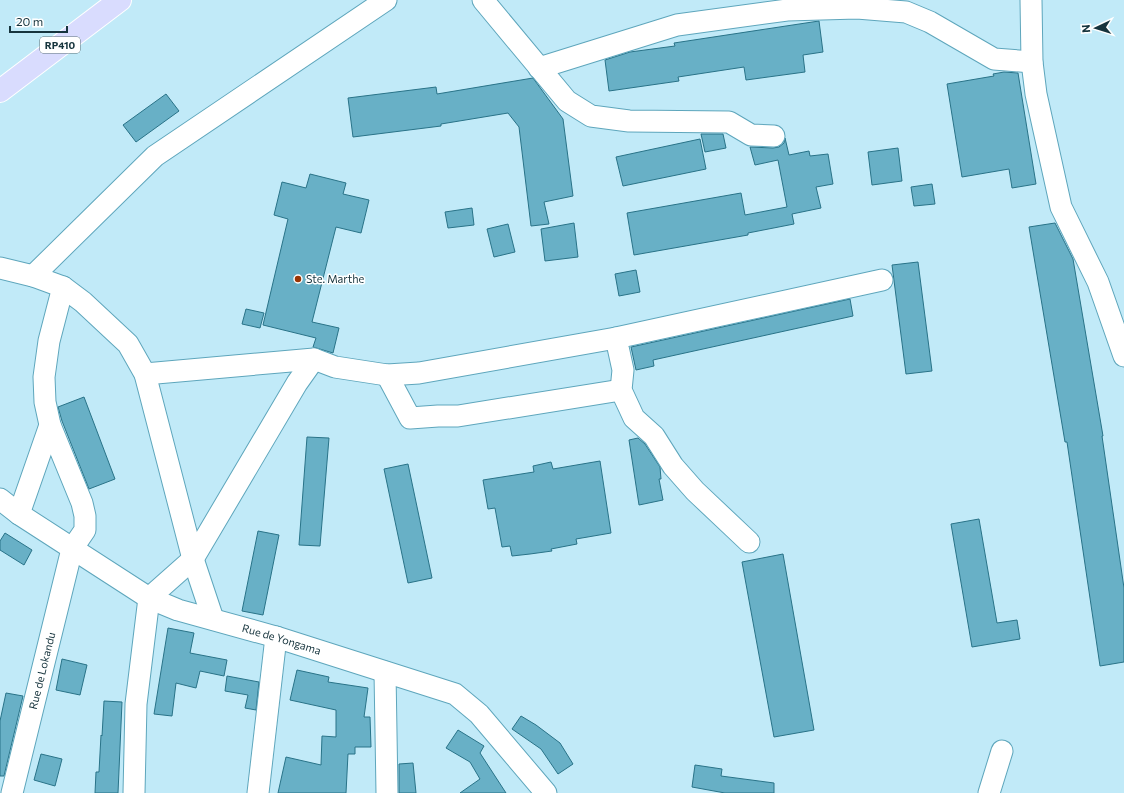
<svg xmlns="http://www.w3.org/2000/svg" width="1124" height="793" font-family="Commissioner,sans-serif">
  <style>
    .building { fill: #68b0c6; stroke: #297388 }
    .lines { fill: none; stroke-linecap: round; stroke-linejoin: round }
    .minor-casing { stroke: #5ea6bc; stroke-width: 23 }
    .major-casing { stroke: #fff; stroke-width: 24 }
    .minor { stroke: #fff; stroke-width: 21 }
    .major { stroke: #d9dcfe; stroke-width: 22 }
    .poi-dot { fill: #9a3504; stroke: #fff; stroke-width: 1.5 }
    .labels { text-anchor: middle; stroke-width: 3; stroke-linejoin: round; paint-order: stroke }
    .shield { fill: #fff; stroke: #5c7177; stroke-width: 1 }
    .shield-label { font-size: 10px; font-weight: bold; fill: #16343d }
    .poi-label { font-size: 11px; fill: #16343d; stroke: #fff; text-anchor: start }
    .street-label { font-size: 11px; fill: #16343d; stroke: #fff }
  </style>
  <rect width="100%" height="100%" fill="#c1eaf8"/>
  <path class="building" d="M819,21L823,52L803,55L805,72L746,80L744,67L678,77L679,81L609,91L605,60L630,52L675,46L674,43Z
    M1004,72L1018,73L1036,184L1012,188L1009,169L962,177L947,84L994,76L993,74Z
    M533,78L563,119L573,196L544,202L549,224L531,226L519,127L508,113L441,124V126L353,137L348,98L436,87L437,94Z
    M166,94L179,111L136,142L123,125Z
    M701,134H723L726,148L705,152Z
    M785,138L789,155L809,151L810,156L828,154L833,184L816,187L821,208L792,214L794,224L748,233V235L634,255L627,213L741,193L745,215L787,207L778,160L755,165L750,147L773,148L779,147L784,143Z
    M700,139L706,169L623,186L616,157Z
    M898,148L902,181L872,185L868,152Z
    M310,174L346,183L343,194L369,200L361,233L336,227L312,322L339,328L333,353L313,347L316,338L263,325L288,219L274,215L282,182L306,188Z
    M932,184L935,204L914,206L911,187Z
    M472,208L474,225L448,228L445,212Z
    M574,223L578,257L545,261L541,229Z
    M1055,223L1073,259L1103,436H1102L1124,588V662L1100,666L1067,442H1065L1029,227Z
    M508,224L515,252L494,257L487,229Z
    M918,262L932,371L906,374L892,265Z
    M636,270L640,292L619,296L615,274Z
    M850,299L853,316L653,360L654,366L636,370L631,347Z
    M246,309L264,313L260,328L242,324Z
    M84,397L115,479L89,489L62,421L58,407Z
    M307,437L329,438L320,546L299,545Z
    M638,438L645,444L660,467L661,479H659L663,500L639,505L629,440Z
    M600,461L611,533L576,539L577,544L551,549L552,551L530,554L512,556L510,546L502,547L495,508L488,509L483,480L534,472L533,466L551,462L553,469Z
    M408,464L432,578L408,583L384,469Z
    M979,519L997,623L1017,620L1020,639L972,647L951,524Z
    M258,531L279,535L263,615L242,611Z
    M5,533L32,550L24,565L0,550V541Z
    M783,554L814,730L774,737L742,562Z
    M168,628L194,633L190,653L227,660L224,676L200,671L196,688L176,683L172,716L154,714Z
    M62,659L87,665L80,695L56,690Z
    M297,670L329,677L328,682L368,688L364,717H370L371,747H355V754H348L346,793H278L286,757L321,765L322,736L336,737V710L290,700Z
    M227,676L259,682L256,710L245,708L248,695L225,691Z
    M6,693L23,696L4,776H0V721Z
    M104,701L122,702L118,793H95L96,772H99L101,735L102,736Z
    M521,716L536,725L560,743L573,764L558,774L541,749L512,729Z
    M458,730L484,746L480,753L506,793H460L480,779L470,762L446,748Z
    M41,754L62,759L55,786L34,780Z
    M413,763L416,793H399V764Z
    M695,765L722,769L721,776L774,783V793H725L692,787Z"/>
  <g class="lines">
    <g class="minor-casing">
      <g id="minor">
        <path d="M483,0L567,101L591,116L629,121L729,122L751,135L774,136"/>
        <path d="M1031,0L1032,62L1036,94L1061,207L1098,282L1124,356"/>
        <path d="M539,68L677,25L787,10L857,8L906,12L930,22L994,59L1032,62"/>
        <path d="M0,268L33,276L63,287L83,302L128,344L145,374L193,559L213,619"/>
        <path d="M33,276L155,156L386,0"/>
        <path d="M145,374L314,359L335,367L387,375L419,373L616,338"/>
        <path d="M387,375L410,418L438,416H458L621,390"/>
        <path id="s1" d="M0,499L19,514L149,598L178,610L276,637L455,694L479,714L546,793"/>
        <path d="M19,514L50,425"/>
        <path d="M749,542L695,491L673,466L654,436L634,418L621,390L623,370L616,338L882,280"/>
        <path d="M385,672L387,793"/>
        <path id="s2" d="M12,793L72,549L85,530V516L82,503L50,425L45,402L44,377L49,341L63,287"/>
        <path d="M134,793L136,704L149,598L193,559L297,383L314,359"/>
        <path d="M258,793L276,637"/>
        <path d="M989,793L1002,751"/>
      </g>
    </g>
    <g class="major-casing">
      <path id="major" d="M0,91L120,0"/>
    </g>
    <use href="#minor" class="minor"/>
    <use href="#major" class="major"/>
  </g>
  <circle class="poi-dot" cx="298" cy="279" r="4"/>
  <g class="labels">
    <rect class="shield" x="40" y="37" width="40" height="16" rx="3"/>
    <g class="shield-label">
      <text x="60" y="49">RP410</text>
    </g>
    <g class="poi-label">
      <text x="306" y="283">Ste. Marthe</text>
    </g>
    <g class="street-label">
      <text dy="4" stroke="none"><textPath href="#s1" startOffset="318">Rue de Yongama</textPath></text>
      <text dy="4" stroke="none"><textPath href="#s2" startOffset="126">Rue de Lokandu</textPath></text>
    </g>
  </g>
  <g transform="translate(1096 28) rotate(266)" stroke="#ffffff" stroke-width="3" paint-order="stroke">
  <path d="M0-3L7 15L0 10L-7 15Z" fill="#16343d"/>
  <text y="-6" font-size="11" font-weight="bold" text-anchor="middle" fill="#16343d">N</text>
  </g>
  <path d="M10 26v6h57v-6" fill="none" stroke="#16343d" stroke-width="2"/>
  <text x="16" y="26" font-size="12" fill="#16343d" stroke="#ffffff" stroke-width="3" paint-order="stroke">20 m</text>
</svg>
